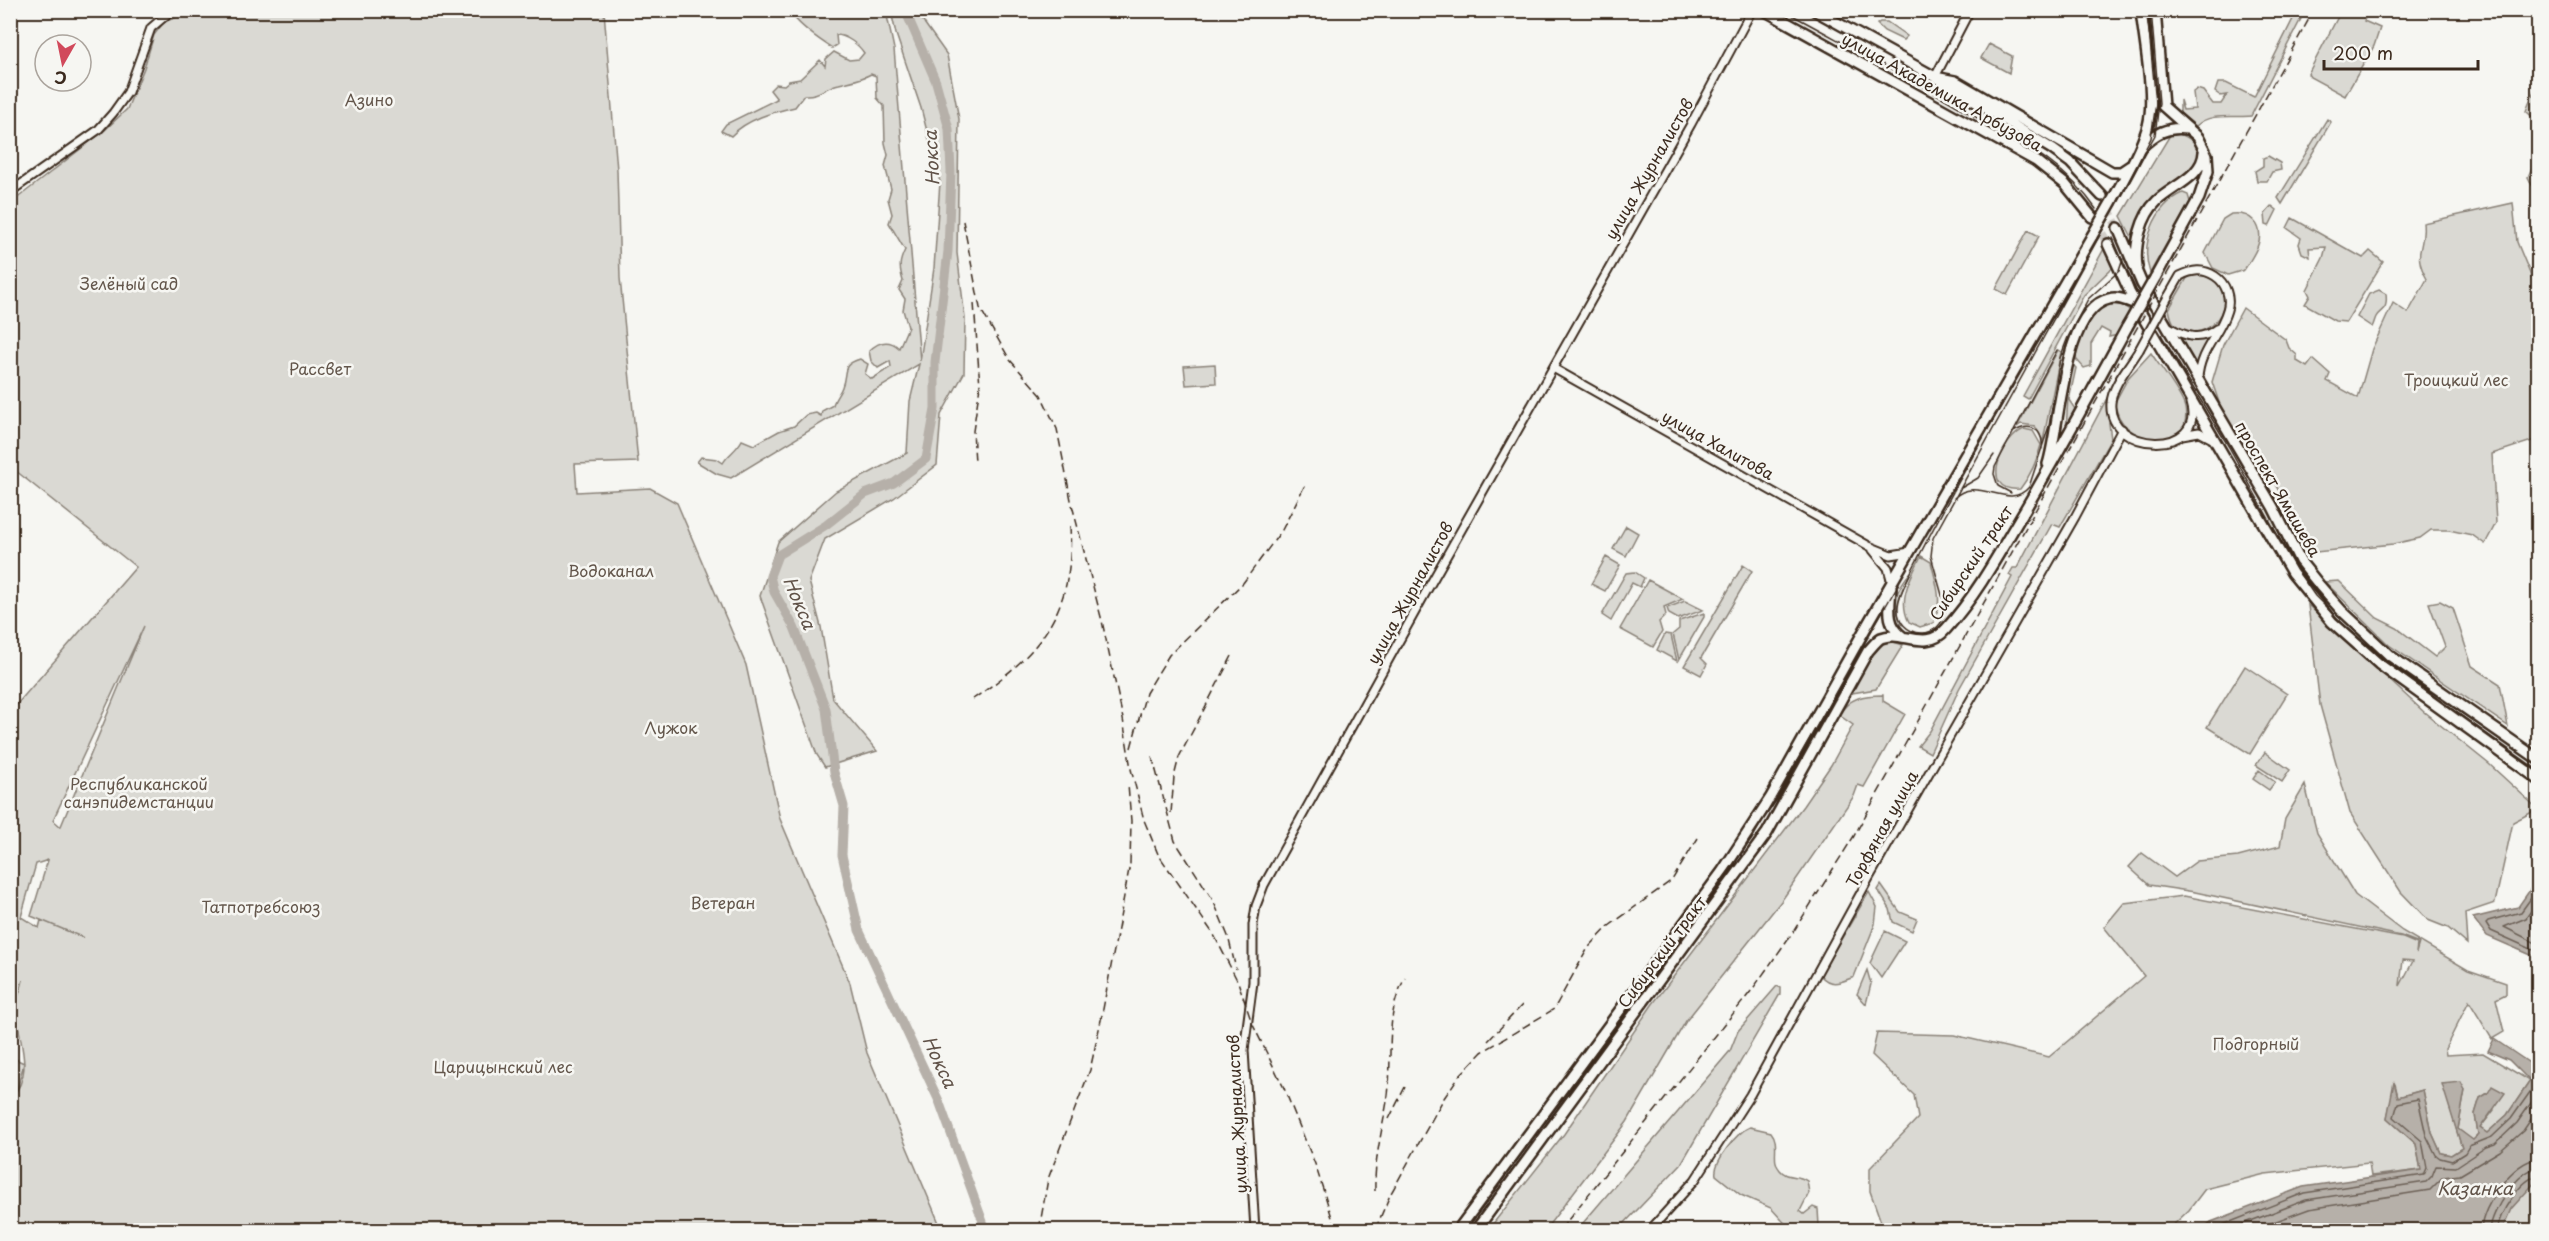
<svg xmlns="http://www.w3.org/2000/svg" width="2549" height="1241" font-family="'Playpen Sans',sans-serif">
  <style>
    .green { fill: #dad9d3; stroke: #8a8278; stroke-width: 1.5; fill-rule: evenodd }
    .water { fill: #b6b0a9; stroke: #857a71; stroke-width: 1.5 }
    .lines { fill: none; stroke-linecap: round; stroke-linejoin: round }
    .shore { stroke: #6c6056; stroke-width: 1.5 }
    .river { stroke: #b6b0a9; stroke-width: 9 }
    .major-tunnel { stroke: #d1cdc8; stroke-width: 9; stroke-dasharray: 9 4.5; stroke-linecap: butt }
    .minor-casing { stroke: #3b2a1e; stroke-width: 11 }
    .major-casing { stroke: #3b2a1e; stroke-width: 14 }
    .minor { stroke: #f6f6f2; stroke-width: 7 }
    .major { stroke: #f6f6f2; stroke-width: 9 }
    .tram { stroke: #3b2a1e; stroke-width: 1.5 }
    .rail { stroke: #3b2a1e; stroke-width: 1.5; stroke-dasharray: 9 4.5; stroke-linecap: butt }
    .minor-bridge-casing { stroke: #3b2a1e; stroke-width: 11; stroke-linecap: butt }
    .major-bridge-casing { stroke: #3b2a1e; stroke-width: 14; stroke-linecap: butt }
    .minor-bridge { stroke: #f6f6f2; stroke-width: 7 }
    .major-bridge { stroke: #f6f6f2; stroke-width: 9 }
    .labels { text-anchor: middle; stroke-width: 5; stroke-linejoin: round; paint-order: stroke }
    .street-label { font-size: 16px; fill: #3b2a1e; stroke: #f6f6f2 }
    .park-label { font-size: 16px; fill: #63564b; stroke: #f6f6f2 }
    .water-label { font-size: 18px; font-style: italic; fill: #605248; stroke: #f6f6f2 }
  </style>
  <rect width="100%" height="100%" fill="#f6f6f2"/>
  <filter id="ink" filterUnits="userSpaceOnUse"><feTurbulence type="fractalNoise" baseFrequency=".0167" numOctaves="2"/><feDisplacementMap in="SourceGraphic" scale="12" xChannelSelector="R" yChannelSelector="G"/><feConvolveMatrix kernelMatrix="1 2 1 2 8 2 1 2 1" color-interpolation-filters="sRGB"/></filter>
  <g filter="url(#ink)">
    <path class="green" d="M381,11L444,19L485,11H604L617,170L620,278L638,462L575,464L577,492L650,488L677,503L746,665L780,819L850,983L867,1053L942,1230H11V1098C38,1070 14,1036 17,1003C17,996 22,988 23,980L15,1003L10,1029L11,711L136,567L11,467V203L105,130L127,109L144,68L154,35L164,22L193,11ZM144,626L61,826H60L53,820ZM48,860L31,916L84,938L41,920L39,928L21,917L36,864Z
      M794,11H886L894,49L920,361L934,268L940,182L921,108L896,34L891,11H918L925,24L947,55L959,119L957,253L965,318L964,373L941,415L937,465L894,498L825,539L809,581L821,627L833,699L877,751L825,767L817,755L760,596L778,542L836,491L907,453L910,401L919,364L731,478L717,474L697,462L701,457L717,459L723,463C728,454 737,450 742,440L754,445L779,431L794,426L806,415L816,413L821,416L822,411L833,405C835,398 840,393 842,387C848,372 840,365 860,359L868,364L865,374L872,379L891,367L890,361L878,368L871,361L869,351C879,341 889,339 899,348L908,327L903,310L905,299L899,290L903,281C899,267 899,262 905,250L889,223L892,214L888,199L891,189L885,166L888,155L885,143L884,106L877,98L876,76L871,74C860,80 851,81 839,84C825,87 819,96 804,95L795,107C773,112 747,119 731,136L721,131L726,124L777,99L770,90L776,84L784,85L789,81L800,79L820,60L825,66L826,59L834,52L849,60L859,59L864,53C859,45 846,35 836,35L837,45L832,48C818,39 803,29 793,16Z
      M2297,11H2305L2251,116C2233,118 2210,112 2196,126L2180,113V100L2183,110L2195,109L2193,92L2197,89L2203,91L2213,104H2221L2227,95L2221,96L2215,92L2218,83H2226L2254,97Z
      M2341,11H2367L2364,21L2380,28L2374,46L2345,96L2310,77L2308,74Z
      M1880,22H1887L1907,36L1903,40L1884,31L1877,24Z
      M1989,44L2012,56L2009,73L1981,58Z
      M2538,81V122L2526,111Z
      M2327,119L2331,122L2282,204L2278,198Z
      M2176,133C2191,137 2208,149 2197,167C2190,176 2159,193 2148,205C2140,213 2137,228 2133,239L2121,216L2170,135Z
      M2538,154V190L2532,185L2528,177Z
      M2268,156L2280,163L2281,170L2272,172L2267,181H2257L2255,171L2263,166V158Z
      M2183,193L2188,195L2190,202L2150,273C2140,244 2154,206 2183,193Z
      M2513,203L2517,242L2538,293V439L2492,454L2496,523L2485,544L2472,535L2449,530H2431L2420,538L2393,544L2306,553L2279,491L2262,462L2251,457L2235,432L2221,408L2212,382L2223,345L2243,308L2286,340L2289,348L2297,355V361L2307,367L2313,359L2330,374L2327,381L2358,398L2372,349L2393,303L2408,313L2427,279C2411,251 2426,249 2423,223Z
      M2272,206L2277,210L2269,226L2266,225L2265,214Z
      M2231,214C2239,213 2248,214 2254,221C2268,236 2253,256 2244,270L2228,275L2213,268L2205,253L2223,219Z
      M2292,218L2363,258L2370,251L2383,262L2346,322L2335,321L2305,304L2310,296L2307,290L2323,258L2326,247L2309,248L2310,257L2302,253L2299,244L2301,238L2287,228Z
      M2028,230L2039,236L2007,295L1996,289Z
      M2105,247L2114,266L2084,295L2028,399L2023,396Z
      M2193,275C2246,274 2223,343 2184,330C2173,327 2171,319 2169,309L2187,278Z
      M2379,290L2386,294C2388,312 2381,308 2376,317C2374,321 2374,324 2372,327L2357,317L2369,294Z
      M2108,303L2122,305L2130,310L2118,335L2109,337L2110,333L2101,328L2091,344V366L2084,368L2076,359C2077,338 2091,314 2108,303Z
      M2179,335H2212L2196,366Z
      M2058,350L2061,352L2043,441L2035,426L2021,424L2017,427Z
      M2151,353C2158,364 2183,396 2185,408C2193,452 2134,446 2119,417C2117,413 2116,408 2114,404L2128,378Z
      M1215,364L1216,383L1186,385L1184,366Z
      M2073,365L2076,368L2069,400L2075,409L2066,430L2069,380Z
      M2106,400L2111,439L2060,527L2052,524L1959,689L1930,753L1918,746L1930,731L2012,577L2009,575L2013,568H2017Z
      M2024,429L2033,431L2041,445C2036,462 2031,475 2020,489C1977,493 2003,437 2024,429Z
      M1626,526L1638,533L1626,556L1613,549Z
      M1921,556L1931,562C1936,582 1944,603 1933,623L1920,627L1909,622C1897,599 1911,577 1921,556Z
      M1606,557L1620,565L1605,591L1591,584Z
      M1743,565L1752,571L1701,658L1707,664L1701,675L1684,666Z
      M1635,572L1644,578L1640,587L1632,583L1611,621L1602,615L1626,573Z
      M1911,572C1903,588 1890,609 1903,625C1882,616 1900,583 1911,572Z
      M1648,580L1683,599L1664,607L1666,615L1659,622L1662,632L1653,647L1620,629Z
      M2339,581L2377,618L2397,628L2435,657L2445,647L2429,603L2440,601L2453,608L2472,666L2500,684L2508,726L2389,645L2325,582Z
      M1685,601L1703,610L1678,619L1669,614L1667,608Z
      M2308,605L2424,712L2489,764L2538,809L2513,822L2495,903L2465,913L2467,944L2448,928L2428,920L2401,892L2350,813L2320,705Z
      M1704,613V617L1679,660L1673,634L1679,629V621Z
      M1665,634L1671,635L1677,661L1657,650Z
      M1891,641L1903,645L1876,689L1852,693C1859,677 1868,642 1891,641Z
      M2245,666L2287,694L2250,754L2207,727Z
      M1883,695V701L1905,714L1864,787L1858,785L1854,796L1782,900L1686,1021L1627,1122L1545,1230H1488L1564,1134L1652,1005L1803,806L1831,765L1853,725L1839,715C1849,697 1864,695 1883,695Z
      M2265,752L2290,770L2282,782L2256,765Z
      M2259,770L2275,782L2269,790L2253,779Z
      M2305,785L2317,833L2355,895L2402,931L2468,970L2506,983V994L2496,999L2504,1032L2492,1039L2469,1001L2445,1049L2446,1055L2483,1053L2530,1081L2507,1115L2487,1133L2480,1128L2494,1110L2488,1093L2480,1098L2475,1114L2478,1135L2473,1141L2458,1129L2465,1090L2443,1084L2462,1148L2451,1155L2441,1153L2432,1133L2423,1090L2398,1097L2395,1084L2387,1118L2416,1144L2421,1170L2371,1176L2369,1163L2265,1174L2205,1189L2189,1210L2168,1230H1878L1881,1222L1870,1191V1168L1918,1118L1914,1095L1872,1055L1877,1033L1954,1035L2049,1057L2144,976L2104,927L2124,903L2184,896L2403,938L2417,944L2416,953L2419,943L2401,936L2195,892L2149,885L2129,867L2142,853L2175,877L2197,861L2238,857L2280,846L2285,819ZM2403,960L2413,961L2400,986V985Z
      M1881,885L1900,912L1917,919L1912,931L1893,922L1890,909L1878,890Z
      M1869,892L1877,907L1875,924L1854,977C1841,982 1831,988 1820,975Z
      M1885,931L1905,941L1881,978L1870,963Z
      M1867,970L1871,984L1866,1004L1857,994Z
      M1777,986L1780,988V994L1681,1164L1618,1230H1577L1730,1051L1738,1031Z
      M11,1057L24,1063L17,1090L11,1089Z
      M1750,1127L1771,1132C1781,1144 1770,1159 1780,1170C1787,1179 1798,1174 1807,1181L1809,1193L1800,1211L1804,1214L1813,1207L1818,1209L1819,1226L1822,1230H1791L1771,1208L1741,1195L1716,1175C1713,1162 1737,1132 1750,1127Z
      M2538,1176V1230H2477Z"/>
    <path class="water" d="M2532,887H2538V958L2487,936L2473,918L2518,907Z
      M2494,1039L2531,1064L2538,1061V1179L2511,1209L2502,1230H2201L2211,1222L2303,1187L2421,1170L2416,1144L2387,1118L2394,1082L2398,1097L2423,1090L2432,1133L2441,1153L2451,1155L2462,1148L2442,1084L2461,1082L2465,1090L2458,1129L2473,1140L2478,1135L2475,1114L2480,1098L2488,1093L2492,1086L2505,1093L2480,1128L2487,1133L2507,1115L2530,1081L2509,1060L2488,1051Z"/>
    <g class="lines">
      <path class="shore" d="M2538,893L2534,894L2521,912L2488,921L2486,923L2491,931L2538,952
        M2538,901L2526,918L2504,927L2538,944
        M2210,1230L2304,1193L2424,1175L2427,1168L2422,1141L2394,1117L2398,1103L2418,1099L2426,1135L2436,1155L2440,1158L2452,1161L2465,1153L2469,1146L2492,1137L2511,1119L2535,1085L2536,1079L2532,1072L2538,1068
        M2227,1230L2306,1200L2426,1182L2432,1176L2436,1166L2456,1167L2486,1147L2495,1144L2517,1123L2538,1093
        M2252,1230L2309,1209L2430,1190L2443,1177L2460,1175L2500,1151L2523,1131L2538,1109
        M2481,1230C2482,1206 2513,1160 2538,1159
        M2490,1230C2491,1211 2518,1170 2538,1168
        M2497,1230C2499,1214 2521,1178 2538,1176"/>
      <path class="river" d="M905,10L936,82L949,129L951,172L948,251L935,362V409L926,459L894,483L865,494L826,525L778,555L770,576L774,592L794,627L826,709L834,772L844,806L842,855L859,930L939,1101L986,1230"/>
      <path class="major-tunnel" d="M2102,196L2118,228
        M2095,222L2108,244"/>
      <g class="minor-casing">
        <path id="minor" d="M430,10H452
          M1935,77L1970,10
          M10,192L98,130L113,113L128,92L151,28L172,10
          M2168,297L2180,276C2192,270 2203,268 2215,276C2226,283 2231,298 2227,310C2220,335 2199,350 2198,379
          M2169,327C2184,336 2200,342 2216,329
          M2139,350C2130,365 2112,385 2111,403C2107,454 2207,457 2190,403
          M1553,368L1869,546L1891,555L1910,552
          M2182,435L2199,432L2214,440
          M1873,550L1888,568L1892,583
          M1255,1230L1244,1050L1253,982V925L1256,906L1264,885L1426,592L1691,124L1752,10
          M1650,1230L1695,1180L1750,1095L1869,878L2075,517L2122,429"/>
      </g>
      <g class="major-casing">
        <path id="major" d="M1764,10L2036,161L2065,184L2092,217
          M1814,10L1935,77L2052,149L2070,162L2102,196
          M1940,78L1955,81L2112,172H2121L2130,166
          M2141,147C2155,134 2167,126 2187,129
          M2112,201C2125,177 2140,152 2148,126C2156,97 2144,41 2141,10
          M2118,228L2142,284L2273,507L2300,561L2320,586L2341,610L2389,655L2538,759
          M2108,244L2136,305L2292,573L2332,622L2379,664L2538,779
          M2137,267C2134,246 2141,216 2157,201C2173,186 2203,176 2204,152
          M2155,278L2199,198L2208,171L2207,155L2198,137L2163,106L2155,10
          M2048,464C2060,427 2063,309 2109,299C2118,296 2127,301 2136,304
          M1891,587C1890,606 1885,625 1903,637
          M1458,1230L1722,872L1771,797L1869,622L2092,236
          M1476,1230L1767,833L1868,651C1872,647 1876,641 1881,638C1901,629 1926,653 1946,629C1974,598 1996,559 2017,523C2056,458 2091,393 2127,327"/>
      </g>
      <use href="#minor" class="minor"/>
      <use href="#major" class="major"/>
      <path class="tram" d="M1783,10C1845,44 1908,77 1969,113C2016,140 2065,163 2096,209
        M2147,10L2156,103L2151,138C2077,285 1985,424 1911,572C1906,583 1899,594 1898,606C1895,639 1945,645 1945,606L1931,556L1933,538L2155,135L2159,103L2151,10
        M2113,238L2134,290L2229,447L2297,570L2315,596L2349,630L2384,661L2538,770
        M2012,433C2028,422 2044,427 2042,449
        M1961,488L1978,478L1994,455
        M2011,493L1998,486L1994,474L1995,467L2057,350
        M1954,498C1977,474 2008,512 2029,487L2049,426L2060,358L2068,337L2088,299L2119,271L2123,259
        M1466,1230L1752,839L1899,583"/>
      <path class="rail" d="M963,221L980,308L1010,360L1041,395L1057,429L1072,505L1102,621L1123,719L1131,769L1144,820L1158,854L1214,935L1238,982L1252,1023L1284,1088L1315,1164L1336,1230
        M974,303L980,386L973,431L975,462
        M973,699C1041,653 1075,611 1070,526
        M1131,748L1146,693L1169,655L1243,583L1282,530L1306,483
        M1152,756L1175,841L1213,900L1228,936L1236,969
        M1171,813L1174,777L1179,757L1232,656
        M1488,1041L1525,1002
        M1389,1119L1405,1087
        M1375,1191C1374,1158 1383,1128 1388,1095C1393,1055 1384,1016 1405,978
        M1039,1230L1048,1179L1090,1070L1101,1020L1130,864L1131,821L1128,785
        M1375,1230L1390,1195L1444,1098L1459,1076L1482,1052L1554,1009L1588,948L1609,926L1672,880L1698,838
        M1560,1230L1752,990L1795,929L1854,836L2314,10"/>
      <g class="minor-bridge-casing">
        <path id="minor-bridge" d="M2139,350L2168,297"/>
      </g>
      <g class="major-bridge-casing">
        <path id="major-bridge" d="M2092,236L2112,201
          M2127,327L2155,278"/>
      </g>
      <use href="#minor-bridge" class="minor-bridge"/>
      <use href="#major-bridge" class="major-bridge"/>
    </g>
  </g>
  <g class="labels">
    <g class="street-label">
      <text transform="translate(1942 92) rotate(29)" y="6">улица Академика Арбузова</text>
      <text transform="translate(1649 169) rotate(-60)" y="6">улица Журналистов</text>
      <text transform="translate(1718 445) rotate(29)" y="6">улица Халитова</text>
      <text transform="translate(2278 489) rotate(60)" y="6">проспект Ямашева</text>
      <text transform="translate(1971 563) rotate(-56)" y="6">Сибирский тракт</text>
      <text transform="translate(1410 593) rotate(-61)" y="6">улица Журналистов</text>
      <text transform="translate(1882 829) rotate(-61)" y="6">Торфяная улица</text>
      <text transform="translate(1662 952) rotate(-53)" y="6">Сибирский тракт</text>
      <text transform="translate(1237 1114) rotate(-93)" y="6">улица Журналистов</text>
    </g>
    <g class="park-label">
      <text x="369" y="106">Азино</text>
      <text x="129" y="290">Зелёный сад</text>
      <text x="320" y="375">Рассвет</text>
      <text x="2456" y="386">Троицкий лес</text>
      <text x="611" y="577">Водоканал</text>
      <text x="671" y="734">Лужок</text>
      <text x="139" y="790">Республиканской<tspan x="139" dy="18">санэпидемстанции</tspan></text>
      <text x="723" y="909">Ветеран</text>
      <text x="261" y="913">Татпотребсоюз</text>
      <text x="2256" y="1050">Подгорный</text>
      <text x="503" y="1073">Царицынский лес</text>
    </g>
    <g class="water-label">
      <text transform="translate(932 158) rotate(-93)" y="6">Нокса</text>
      <text transform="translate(799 603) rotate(67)" y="6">Нокса</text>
      <text transform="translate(939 1062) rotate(65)" y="6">Нокса</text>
      <text x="2475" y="1195">Казанка</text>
    </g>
  </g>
  <rect width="2549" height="1241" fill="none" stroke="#f6f6f2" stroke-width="36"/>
  <rect x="18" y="18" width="2513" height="1205" fill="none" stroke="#3b2a1e" stroke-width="2" filter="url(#ink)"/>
  <g transform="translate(63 63) rotate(189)"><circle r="28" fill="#f6f6f2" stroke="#aba49d" stroke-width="1.5"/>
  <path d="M0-4.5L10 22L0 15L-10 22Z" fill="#d1495b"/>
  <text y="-9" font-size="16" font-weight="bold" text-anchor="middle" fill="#3b2a1e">С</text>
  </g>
  <path d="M2324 60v9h154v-9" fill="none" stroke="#3b2a1e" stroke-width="3"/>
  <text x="2333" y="60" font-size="18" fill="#3b2a1e" stroke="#f6f6f2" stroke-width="4.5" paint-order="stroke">200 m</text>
</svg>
